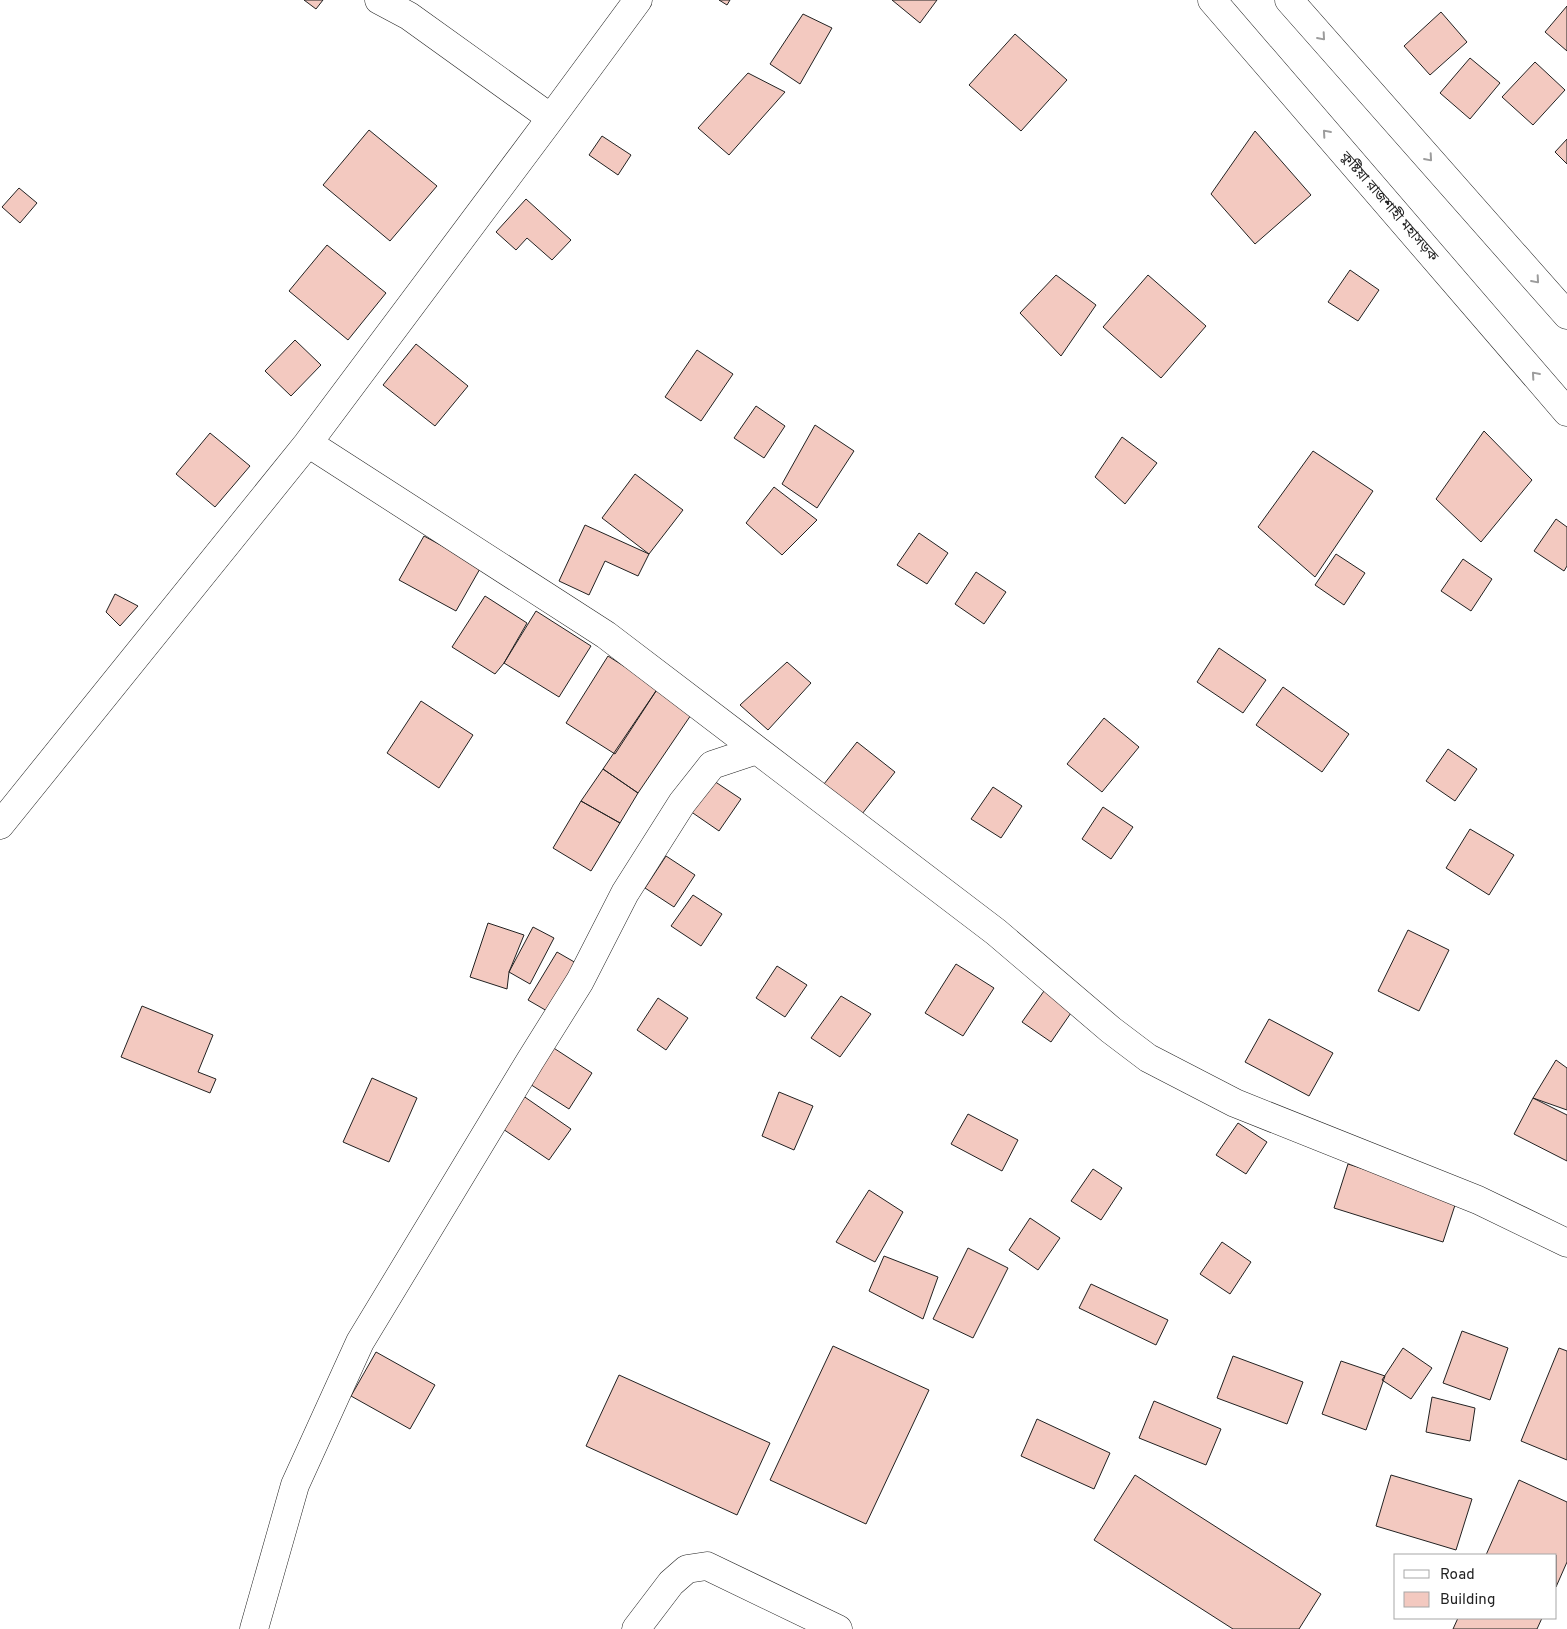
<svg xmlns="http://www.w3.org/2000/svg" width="1567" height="1629" font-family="Overpass,'Noto Sans Bengali',sans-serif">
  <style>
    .building { fill: #f3c9c0; stroke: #222 }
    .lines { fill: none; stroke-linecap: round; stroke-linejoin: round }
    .street-casing { stroke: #222; stroke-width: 29 }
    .highway-casing { stroke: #222; stroke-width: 29 }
    .street { stroke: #fff; stroke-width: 28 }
    .highway { stroke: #fff; stroke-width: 28 }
    .oneway { stroke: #9c9c9c }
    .labels { text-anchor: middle; stroke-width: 4; stroke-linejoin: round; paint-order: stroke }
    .street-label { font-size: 14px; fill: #222; stroke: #fff }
  </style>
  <rect width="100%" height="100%" fill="#fff"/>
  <path class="building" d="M304,0H323L316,9Z
    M719,0H730L727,5Z
    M892,0H937L920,23Z
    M1567,6V51L1545,32Z
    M1441,12L1467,42L1430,75L1404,46Z
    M803,14L832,28L800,84L770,64Z
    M1015,34L1067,80L1021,131L969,85Z
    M1470,58L1500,83L1470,119L1440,93Z
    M1535,62L1565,90L1533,125L1502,97Z
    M748,73L785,92L729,155L698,128Z
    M369,130L437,186L390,241L323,185Z
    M1255,131L1311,195L1255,244L1211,194Z
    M602,136L631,155L618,175L589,155Z
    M1567,139V164L1555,152Z
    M19,188L37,203L20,223L2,207Z
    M526,199L571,240L552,260L527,238L516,250L496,232Z
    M327,245L386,293L348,340L289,291Z
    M1350,270L1379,290L1358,321L1328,302Z
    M1056,275L1096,305L1061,356L1020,313Z
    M1148,275L1206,326L1161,378L1103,327Z
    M295,340L321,365L291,396L265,371Z
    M416,344L468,386L435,426L383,385Z
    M697,350L733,374L701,421L665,397Z
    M756,406L785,426L764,458L734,438Z
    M815,425L854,451L817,508L782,484Z
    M1484,431L1532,480L1481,542L1436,499Z
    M210,433L250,466L215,507L176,474Z
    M1122,437L1157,463L1125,504L1095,477Z
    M1313,451L1373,491L1315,577L1258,527Z
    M635,474L683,510L649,554L602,518Z
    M774,487L817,520L782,555L746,523Z
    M1556,519L1567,527V566L1564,571L1534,551Z
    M585,525L649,554L638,576L605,561L589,595L559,581Z
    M919,533L948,553L927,584L897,565Z
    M424,536L481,567L456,611L399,580Z
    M1336,554L1365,573L1344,605L1315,585Z
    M1463,559L1492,579L1471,611L1441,591Z
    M976,572L1006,592L984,624L955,604Z
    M115,594L138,606L120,626L106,612Z
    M485,596L527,623L504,663L495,674L452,647Z
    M536,611L591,646L559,697L504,663Z
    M1219,648L1266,680L1243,713L1197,682Z
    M608,656L658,688L615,754L566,723Z
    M787,662L811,683L768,730L740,705Z
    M1283,687L1349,734L1322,772L1256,725Z
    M658,688L693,712L638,793L603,769Z
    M421,701L473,735L439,788L387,753Z
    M1104,718L1139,747L1102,792L1067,764Z
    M857,742L895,772L862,814L824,784Z
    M1448,749L1477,769L1455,801L1426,781Z
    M603,769L638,793L620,823L581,801Z
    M711,779L741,799L719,831L690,811Z
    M993,787L1022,806L1001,838L971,819Z
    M581,801L620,823L591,871L553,848Z
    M1103,807L1133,827L1111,859L1082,839Z
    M1470,829L1514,855L1489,895L1446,868Z
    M666,856L695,875L674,907L645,888Z
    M693,895L722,914L701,946L671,926Z
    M488,923L524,935L509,972L507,989L470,977Z
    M533,927L554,938L530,984L509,972Z
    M1408,930L1449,950L1419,1011L1378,991Z
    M557,952L583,967L554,1015L528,1000Z
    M956,964L994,988L963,1036L925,1013Z
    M777,966L807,985L785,1017L756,998Z
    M1044,991L1073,1010L1051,1042L1022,1022Z
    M841,996L871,1014L840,1057L811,1038Z
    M658,998L688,1018L666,1050L637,1030Z
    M142,1006L213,1035L198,1072L216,1079L210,1093L121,1057Z
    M1269,1019L1333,1053L1309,1096L1245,1062Z
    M546,1043L592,1073L569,1109L522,1079Z
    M1556,1060L1567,1068V1110L1533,1098Z
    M372,1078L417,1098L389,1162L343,1142Z
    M779,1092L813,1106L794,1150L762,1136Z
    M519,1093L571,1129L549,1160L497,1125Z
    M1533,1098L1567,1115V1161L1514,1134Z
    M968,1114L1018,1140L1002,1171L951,1144Z
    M1238,1123L1267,1142L1246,1174L1216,1155Z
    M1348,1164L1457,1199L1443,1242L1334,1208Z
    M1093,1169L1122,1188L1101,1220L1071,1201Z
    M869,1190L903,1212L875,1262L836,1242Z
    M1030,1218L1060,1238L1038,1270L1009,1250Z
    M1222,1242L1251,1262L1230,1294L1200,1274Z
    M968,1248L1008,1268L973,1338L933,1319Z
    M884,1256L938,1277L923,1319L869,1291Z
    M1091,1284L1168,1320L1156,1345L1079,1308Z
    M1462,1331L1508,1348L1490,1400L1443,1383Z
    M833,1346L929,1390L866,1524L770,1480Z
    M1403,1348L1432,1368L1411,1399L1382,1380Z
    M1559,1348L1567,1351V1460L1521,1441Z
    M376,1352L435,1385L410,1429L351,1396Z
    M1233,1356L1303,1382L1287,1424L1217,1398Z
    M1341,1361L1385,1376L1366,1430L1322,1414Z
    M619,1375L770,1443L737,1515L586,1446Z
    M1432,1397L1475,1408L1470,1441L1426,1432Z
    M1154,1401L1221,1429L1206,1465L1139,1438Z
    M1037,1419L1110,1453L1094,1489L1021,1456Z
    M1135,1475L1321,1594L1299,1629H1233L1094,1540Z
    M1391,1475L1472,1499L1456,1550L1376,1526Z
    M1519,1480L1567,1502V1562L1556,1587V1555H1486Z
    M1458,1618H1542L1537,1629H1453Z"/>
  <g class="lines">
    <g class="street-casing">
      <path id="street" d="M379,0L409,16L551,118
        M308,443L606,635L996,932L1111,1030L1148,1058L1235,1103L1478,1200L1567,1243
        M0,825L308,443L551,118L638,0
        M254,1629L295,1485L360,1342L530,1061L580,981L625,893L682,803L712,765L757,750
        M636,1629L671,1583L687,1569L707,1566L838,1629"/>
    </g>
    <g class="highway-casing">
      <path id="highway" d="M1212,0L1567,412
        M1289,0L1567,315"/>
    </g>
    <use href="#street" class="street"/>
    <use href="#highway" class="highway"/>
  </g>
  <defs><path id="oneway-chevron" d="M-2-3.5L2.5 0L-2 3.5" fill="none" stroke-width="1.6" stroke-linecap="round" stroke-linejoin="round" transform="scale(1.25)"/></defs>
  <g class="oneway">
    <use href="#oneway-chevron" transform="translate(1322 37) rotate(49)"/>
    <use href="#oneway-chevron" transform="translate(1326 133) rotate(-131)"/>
    <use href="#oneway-chevron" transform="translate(1429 158) rotate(49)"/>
    <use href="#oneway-chevron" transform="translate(1536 280) rotate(49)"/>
    <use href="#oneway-chevron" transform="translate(1535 375) rotate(-131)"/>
  </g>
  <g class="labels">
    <g class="street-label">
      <text transform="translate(1390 206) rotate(49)" y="5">কুষ্টিয়া রাজশাহী মহাসড়ক</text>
    </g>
  </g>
  <rect x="1394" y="1554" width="162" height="65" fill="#ffffff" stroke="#a7a7a7"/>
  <rect x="1404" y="1570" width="25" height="8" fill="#ffffff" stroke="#a7a7a7"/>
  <text x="1440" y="1579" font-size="15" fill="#222222">Road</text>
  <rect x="1404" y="1592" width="25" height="15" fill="#f3c9c0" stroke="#a7a7a7"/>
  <text x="1440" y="1604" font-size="15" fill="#222222">Building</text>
</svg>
